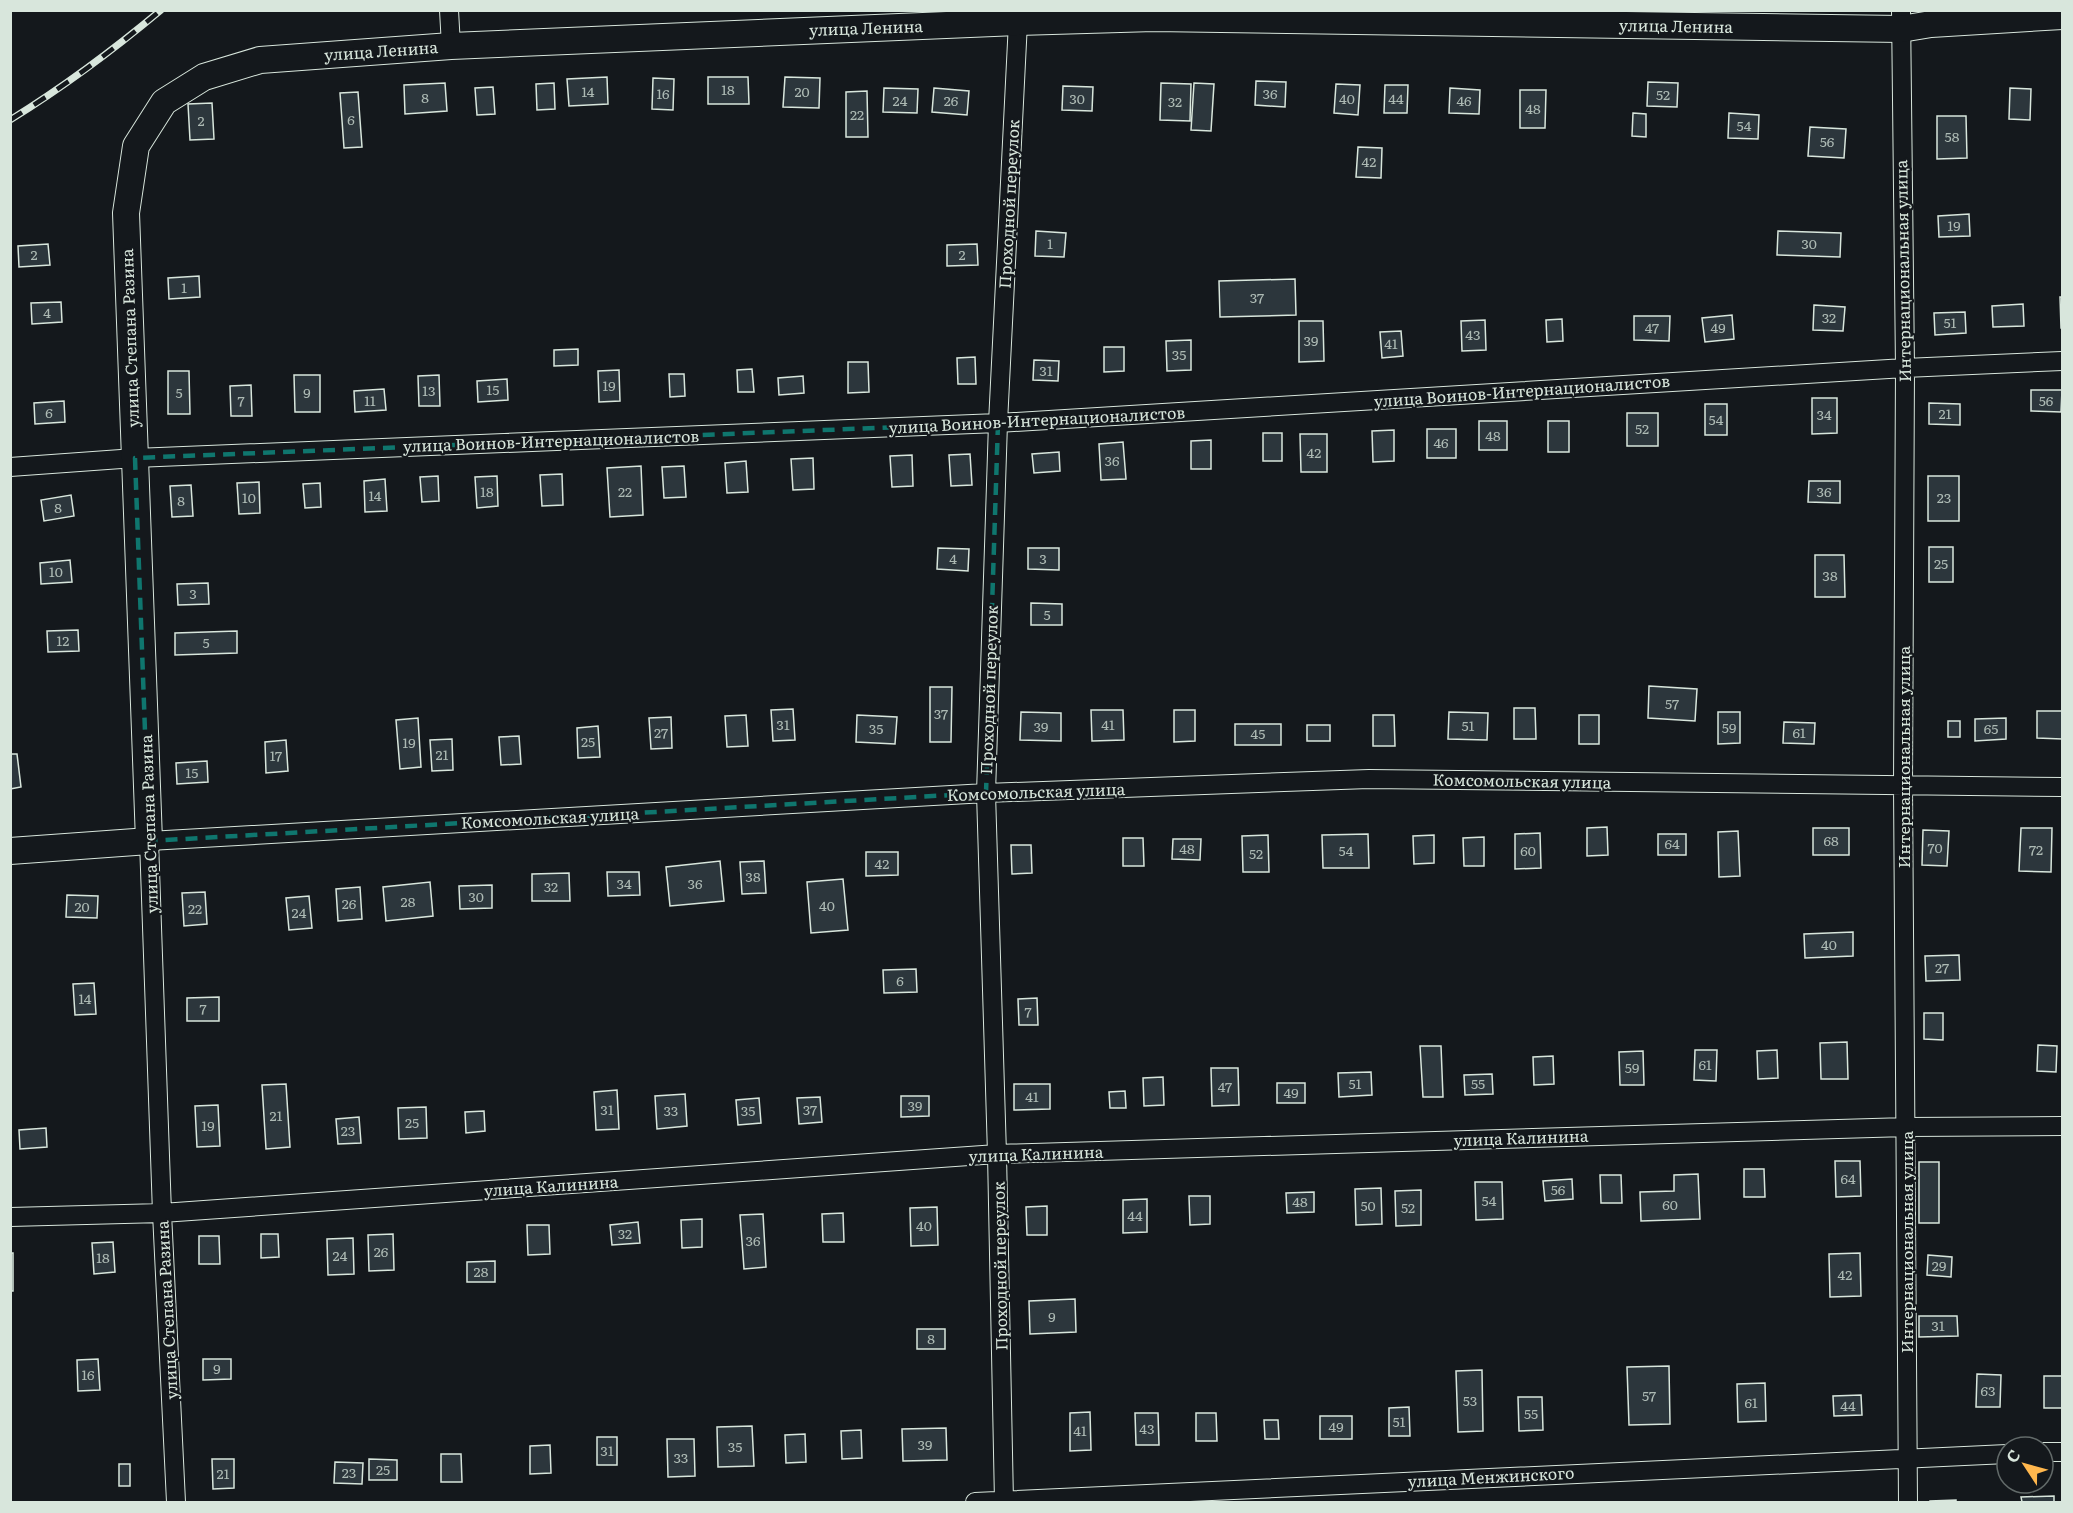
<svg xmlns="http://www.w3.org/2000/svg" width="2073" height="1513" font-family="Literata,serif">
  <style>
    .building { fill: #2c363c; stroke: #d8e6dc; stroke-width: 1.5 }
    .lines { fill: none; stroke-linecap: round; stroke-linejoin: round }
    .minor-casing { stroke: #d8e6dc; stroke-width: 20 }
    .secondary-casing { stroke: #d8e6dc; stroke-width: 28 }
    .minor { stroke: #14181c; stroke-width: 18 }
    .secondary { stroke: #14181c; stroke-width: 26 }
    .rail-casing { stroke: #d8e6dc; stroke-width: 7 }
    .rail { stroke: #14181c; stroke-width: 4.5; stroke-dasharray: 14; stroke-linecap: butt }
    .marked { fill: none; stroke: #0f766e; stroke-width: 4.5; stroke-dasharray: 12 8; stroke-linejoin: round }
    .labels { text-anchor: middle; stroke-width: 4.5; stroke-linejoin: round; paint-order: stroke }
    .number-label { font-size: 14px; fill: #adbab4 }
    .street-label { font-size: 16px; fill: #d8e6dc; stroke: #14181c }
  </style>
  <rect width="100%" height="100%" fill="#14181c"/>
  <path class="building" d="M607,77L608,104L569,106L567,79Z
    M708,77H748L749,104H708Z
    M785,77L820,78L819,108L783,107Z
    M653,78L674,79L673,110L652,109Z
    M1256,81L1286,82L1285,107L1255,105Z
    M1648,82L1678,83L1677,107L1647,106Z
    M445,83L447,111L405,114L404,85Z
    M554,83L555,109L537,110L536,84Z
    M1161,83L1191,84L1190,121L1160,120Z
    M1194,83L1214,84L1211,131L1191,130Z
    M1336,84L1360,85L1358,115L1334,113Z
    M1385,85H1408L1407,113H1384Z
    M1063,86L1093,87L1092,111L1062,110Z
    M493,87L495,114L477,115L475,88Z
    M884,88L918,89L917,113L883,112Z
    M934,88L969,91L967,115L932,112Z
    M1450,88L1480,90L1479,114L1449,113Z
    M2010,88L2031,89L2030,120L2009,119Z
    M1520,90H1546L1545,128H1520Z
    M867,91L868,137H846V92Z
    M358,92L362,147L344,148L340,93Z
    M212,103L214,139L190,140L188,104Z
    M1633,113L1646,114V137L1632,136Z
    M1729,113L1759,115L1758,139L1728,138Z
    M1937,116H1966L1967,158L1937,159Z
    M1810,127L1846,129L1844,158L1808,156Z
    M1358,147L1382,148L1381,178L1356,177Z
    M1969,214L1970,236L1939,237L1938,216Z
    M1036,231L1066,233L1064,257L1035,256Z
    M1778,231L1841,233L1840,257L1777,255Z
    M48,244L50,265L19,267L18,246Z
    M977,244L978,265L947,266V245Z
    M199,276L200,297L169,299L168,278Z
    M1295,279L1296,315L1220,317L1219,281Z
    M2060,297H2062V328H2061Z
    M61,302L62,322L32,324L31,303Z
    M2023,304L2024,326L1993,327L1992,306Z
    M1814,305L1845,307L1843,331L1813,330Z
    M1965,312L1966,333L1935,335L1934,313Z
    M1732,315L1734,339L1705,342L1702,318Z
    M1634,316H1670L1669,341L1634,340Z
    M1562,319L1563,341L1547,342L1546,320Z
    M1485,320L1486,350L1462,351L1461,321Z
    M1299,321H1323L1324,361L1299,362Z
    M1401,331L1403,356L1382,358L1380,332Z
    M1191,340V370L1167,371L1166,341Z
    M1104,347H1124V371L1104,372Z
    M578,349V365L554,366V350Z
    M975,357L976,384H958L957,358Z
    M1034,360L1059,361L1058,381L1033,380Z
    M848,362H868L869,392L848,393Z
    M752,369L754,392H738L737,370Z
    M619,370L620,401L599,402L598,371Z
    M168,371H189L190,414H168Z
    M669,374H684L685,396L670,397Z
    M294,375H320V412H295Z
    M439,375L440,406H419L418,376Z
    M803,376L804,393L779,395L778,378Z
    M507,379L508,400L478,402L477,381Z
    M251,385L252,416H231L230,386Z
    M384,389L386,410L355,412L354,391Z
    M2031,390H2062L2061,412L2031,411Z
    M1812,398H1837V433L1812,434Z
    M64,401L65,422L35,424L34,403Z
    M1929,403L1960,404V425L1929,424Z
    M1705,404H1727V435H1705Z
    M1627,413H1658V446H1627Z
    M1479,421H1507V450H1479Z
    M1548,421H1569V452H1548Z
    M1427,429H1456V458H1427Z
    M1394,430V461L1373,462L1372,431Z
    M1263,433H1282V461H1263Z
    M1300,434H1327V472H1301Z
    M1211,440V469H1191V441Z
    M1123,442L1126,479L1101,480L1099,444Z
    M1059,452L1060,471L1034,473L1032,454Z
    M970,454L972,485L951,486L949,455Z
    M912,455L913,486L892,487L890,456Z
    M813,458L814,489L793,490L791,459Z
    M746,461L748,492L727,493L725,463Z
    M641,466L643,515L610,517L607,468Z
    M684,466L686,497L664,498L662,467Z
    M562,474L563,505L542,506L540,475Z
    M438,476L439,501L422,502L420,477Z
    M497,476L498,506L477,508L475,477Z
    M1928,476H1959V521H1928Z
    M385,479L387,511L365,512L364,481Z
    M1809,481H1840V503L1808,502Z
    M259,482L260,513L239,514L237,483Z
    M320,483L321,507L305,508L303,484Z
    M191,485L193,516L172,517L170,486Z
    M71,495L74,516L44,521L41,500Z
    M1929,547H1953V582H1929Z
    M938,548L969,549L968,571L937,569Z
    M1028,548H1059V570L1028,569Z
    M1815,555H1844L1845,597H1815Z
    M70,560L72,582L41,584L40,563Z
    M208,583L209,604L178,605L177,584Z
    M1031,603L1062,604V625H1031Z
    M78,630L79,651L48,652L47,631Z
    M237,631V653L175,655V633Z
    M1649,686L1697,689L1695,721L1648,718Z
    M930,687H952L951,742H930Z
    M1514,708H1535L1536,739H1514Z
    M793,709L795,740L773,741L771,710Z
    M1091,710H1123L1124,740L1092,741Z
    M1174,710H1195V741L1174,742Z
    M2037,711H2062V739L2037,738Z
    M1021,712L1061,713V741L1020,740Z
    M1449,712L1488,713L1487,740L1448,739Z
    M1718,712H1740V743L1718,744Z
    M746,715L748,746L727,747L725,716Z
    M857,715L897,717L895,744L856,742Z
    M1373,715H1394L1395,746H1373Z
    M1579,715H1599V744H1579Z
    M671,717L672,748L651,749L649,718Z
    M418,718L421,767L400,769L396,720Z
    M2006,718V739L1975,741V719Z
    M1948,721H1960V737H1948Z
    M1784,722L1815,723L1814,744L1783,743Z
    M1235,724H1281V745H1235Z
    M1307,725H1330V741H1307Z
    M598,726L600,757L578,758L577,728Z
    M519,736L521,764L501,765L499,737Z
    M452,739L453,770L432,771L430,740Z
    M286,740L288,771L266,773L265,742Z
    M10,754H17L21,787L10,789Z
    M207,761L208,782L177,784L176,763Z
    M1607,827L1608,855L1587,856V828Z
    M1813,828H1849V855H1813Z
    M2021,828H2052L2051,872L2019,871Z
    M1923,830L1949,831L1947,866L1922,865Z
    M1738,831L1740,876L1719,877L1718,832Z
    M1540,833L1541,868L1515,869V834Z
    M1368,834L1369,868H1323L1322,835Z
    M1658,834H1686V855H1658Z
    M1268,835L1269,872H1243L1242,836Z
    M1434,835V863L1414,864L1413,836Z
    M1484,837V866H1464L1463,838Z
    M1123,838H1143L1144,866H1123Z
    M1173,839H1201L1200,860L1172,859Z
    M1011,845H1031L1032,873L1012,874Z
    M866,852H898V875L866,876Z
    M720,861L724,901L670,906L666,867Z
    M764,861L766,893L742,894L740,862Z
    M607,872H639L640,895L608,896Z
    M569,873L570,901H532V874Z
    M843,879L848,930L811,933L807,882Z
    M430,882L433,916L386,921L383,887Z
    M492,885V908L460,909L459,886Z
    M360,887L362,919L338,921L336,889Z
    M205,892L207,924L184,926L182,893Z
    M67,895L98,896L97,918L66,917Z
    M309,896L312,928L289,930L286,898Z
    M1853,932V956L1805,958L1804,934Z
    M1959,955L1960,980L1926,981L1925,956Z
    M916,969L917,992L884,993L883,970Z
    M94,983L96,1014L75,1015L73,984Z
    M219,997V1021H187V998Z
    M1037,998L1038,1025H1019L1018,999Z
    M1924,1013H1943V1040L1924,1039Z
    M1847,1042L1848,1079H1821L1820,1043Z
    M2038,1045L2057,1046L2056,1072L2037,1071Z
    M1420,1046H1441L1443,1097H1423Z
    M1695,1050H1717L1716,1081L1694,1080Z
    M1777,1050L1778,1078L1758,1079L1757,1051Z
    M1643,1051L1644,1085H1620L1619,1052Z
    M1553,1056L1554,1084L1534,1085L1533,1057Z
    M1211,1068H1238L1239,1105L1212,1106Z
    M1371,1072L1372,1095L1339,1097L1338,1073Z
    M1492,1074L1493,1094L1465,1095L1464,1075Z
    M1163,1077L1164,1105L1144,1106L1143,1078Z
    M1277,1083H1305V1103H1277Z
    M286,1084L290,1147L266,1149L262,1085Z
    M1014,1084H1050V1109L1014,1110Z
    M617,1090L619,1129L596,1130L594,1092Z
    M1125,1091L1126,1108H1110L1109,1092Z
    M685,1094L687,1126L657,1129L655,1096Z
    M901,1096H929V1116L901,1117Z
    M820,1097L822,1122L799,1124L797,1098Z
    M759,1098L761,1123L738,1125L736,1100Z
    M218,1105L220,1146L197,1147L195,1106Z
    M426,1107L427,1138L399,1139L398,1108Z
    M484,1111L485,1131L466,1133L465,1112Z
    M359,1117L361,1143L338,1144L336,1119Z
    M46,1128L47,1147L20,1149L19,1130Z
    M1835,1161H1860L1861,1196L1836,1197Z
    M1919,1162H1939V1223H1919Z
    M1744,1169H1764L1765,1197H1744Z
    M1698,1174L1700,1219L1641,1221L1640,1192L1674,1191V1175Z
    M1600,1175H1621L1622,1203H1601Z
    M1572,1179L1573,1199L1545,1201L1543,1181Z
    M1475,1182H1502L1503,1219L1476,1220Z
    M1381,1188L1382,1224L1356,1225L1355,1189Z
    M1421,1190V1225L1396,1226L1395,1191Z
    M1314,1192V1212L1287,1213L1286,1193Z
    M1189,1196H1210V1224L1190,1225Z
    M1147,1199V1232L1123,1233V1200Z
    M1047,1206V1235H1027L1026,1207Z
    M937,1207L938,1245L911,1246L910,1208Z
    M843,1213L844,1242H823L822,1214Z
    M763,1214L766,1267L744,1269L740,1215Z
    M702,1219V1247L682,1248L681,1220Z
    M638,1222L640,1243L612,1245L610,1225Z
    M527,1225H549L550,1254L528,1255Z
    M261,1234H278L279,1257L261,1258Z
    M393,1234L394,1270L369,1271L368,1235Z
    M199,1236H219L220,1264H199Z
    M353,1238L354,1274L328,1275L327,1239Z
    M113,1242L115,1272L94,1274L92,1243Z
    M10,1253H13V1291H10Z
    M1860,1253L1861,1296L1830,1297L1829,1254Z
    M1928,1255L1952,1257L1951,1277L1927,1275Z
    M495,1261V1282H467V1262Z
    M1075,1299L1076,1332L1030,1334L1029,1301Z
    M1919,1316H1957L1958,1336L1919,1337Z
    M917,1329H945V1349H917Z
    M98,1359L100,1390L78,1391L77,1360Z
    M203,1359H231V1379L203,1380Z
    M1669,1366L1670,1424L1629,1425L1627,1367Z
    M1482,1370L1483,1431L1458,1432L1456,1371Z
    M1977,1374L2001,1375L2000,1407H1976Z
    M2044,1376H2062V1408H2044Z
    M1765,1383L1766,1421L1738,1422L1737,1384Z
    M1861,1395L1862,1415L1834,1416L1833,1396Z
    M1518,1397H1542L1543,1430L1519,1431Z
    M1409,1407L1410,1436H1389V1408Z
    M1090,1412L1091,1450L1070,1451V1413Z
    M1135,1413H1158L1159,1445H1136Z
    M1196,1413H1216L1217,1441H1196Z
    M1320,1416H1352V1439H1320Z
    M1264,1420H1278L1279,1439H1265Z
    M752,1426L754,1466L718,1467L717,1427Z
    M946,1428L947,1460L903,1461L902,1429Z
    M861,1430L862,1458L842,1459L841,1431Z
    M805,1434L806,1462L786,1463L785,1435Z
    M597,1437H617V1465H597Z
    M667,1439H694L695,1476L668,1477Z
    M550,1445L551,1473L530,1474V1446Z
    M441,1454H461L462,1482H441Z
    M212,1459H234V1488L213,1489Z
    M369,1459L397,1460V1480H369Z
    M335,1462L363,1463L362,1484L334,1483Z
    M119,1464H130V1486H119Z
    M2054,1496V1502H2022L2021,1497Z
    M1956,1500V1502H1930V1501Z"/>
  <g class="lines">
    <g class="minor-casing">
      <path id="minor" d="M449,10L451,46
        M1901,10L1905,368L1903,786L1908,1502
        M10,467L135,458L998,423L1905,368L2062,361
        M10,1217L162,1213L997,1154L1907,1127L2062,1126
        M2043,1452H2062
        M176,1502L162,1213L149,841L986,793L1369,779L2062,787
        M975,1502L2007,1454
        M1004,1502L997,1154L986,793L998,423L1018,22"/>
    </g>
    <g class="secondary-casing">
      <path id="secondary" d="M10,851L149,841L126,213L136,146L164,102L204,77L260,60L451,46L1018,22L1154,18L1901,29L1931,24L2062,16"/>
    </g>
    <use href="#minor" class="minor"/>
    <use href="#secondary" class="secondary"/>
    <g class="rail-casing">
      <path id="rail" d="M10,120C65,86 112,51 161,10"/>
    </g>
    <use href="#rail" class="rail"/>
  </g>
  <path class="marked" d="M998,423L986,793L149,841L135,458Z"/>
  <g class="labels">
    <g class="number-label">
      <text x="728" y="95">18</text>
      <text x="588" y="97">14</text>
      <text x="802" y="97">20</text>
      <text x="663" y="99">16</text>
      <text x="1270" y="99">36</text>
      <text x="1663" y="100">52</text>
      <text x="425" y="103">8</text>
      <text x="1077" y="104">30</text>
      <text x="1347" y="104">40</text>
      <text x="1396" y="104">44</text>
      <text x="900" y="106">24</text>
      <text x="951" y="106">26</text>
      <text x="1464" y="106">46</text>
      <text x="1175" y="107">32</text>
      <text x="1533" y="114">48</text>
      <text x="857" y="120">22</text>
      <text x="351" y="125">6</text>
      <text x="201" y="126">2</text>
      <text x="1744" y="131">54</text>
      <text x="1952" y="142">58</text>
      <text x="1827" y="147">56</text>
      <text x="1369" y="167">42</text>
      <text x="1954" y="231">19</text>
      <text x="1050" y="249">1</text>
      <text x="1809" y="249">30</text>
      <text x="34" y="260">2</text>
      <text x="962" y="260">2</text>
      <text x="184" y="293">1</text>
      <text x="1257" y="303">37</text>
      <text x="47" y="318">4</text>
      <text x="1829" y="323">32</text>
      <text x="1950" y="328">51</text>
      <text x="1652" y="333">47</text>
      <text x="1718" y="333">49</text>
      <text x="1473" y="340">43</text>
      <text x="1311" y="346">39</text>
      <text x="1391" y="349">41</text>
      <text x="1179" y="360">35</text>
      <text x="1046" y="376">31</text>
      <text x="609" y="391">19</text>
      <text x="493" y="395">15</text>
      <text x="429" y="396">13</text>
      <text x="179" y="398">5</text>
      <text x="307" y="398">9</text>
      <text x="241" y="406">7</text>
      <text x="370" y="406">11</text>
      <text x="2046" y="406">56</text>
      <text x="49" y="418">6</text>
      <text x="1945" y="419">21</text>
      <text x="1824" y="420">34</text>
      <text x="1716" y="425">54</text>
      <text x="1642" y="434">52</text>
      <text x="1493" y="441">48</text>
      <text x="1441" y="448">46</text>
      <text x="1314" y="458">42</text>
      <text x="1112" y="466">36</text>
      <text x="487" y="497">18</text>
      <text x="625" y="497">22</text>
      <text x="1824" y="497">36</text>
      <text x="375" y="501">14</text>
      <text x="249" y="503">10</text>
      <text x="1944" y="503">23</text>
      <text x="181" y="506">8</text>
      <text x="58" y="513">8</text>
      <text x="953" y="564">4</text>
      <text x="1043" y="564">3</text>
      <text x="1941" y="569">25</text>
      <text x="56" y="577">10</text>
      <text x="1830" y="581">38</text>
      <text x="193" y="599">3</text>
      <text x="1047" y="620">5</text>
      <text x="63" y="646">12</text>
      <text x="206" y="648">5</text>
      <text x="1672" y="709">57</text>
      <text x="941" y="719">37</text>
      <text x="783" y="730">31</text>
      <text x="1108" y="730">41</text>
      <text x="1468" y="731">51</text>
      <text x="1041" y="732">39</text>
      <text x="1729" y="733">59</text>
      <text x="876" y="734">35</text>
      <text x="1991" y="734">65</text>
      <text x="661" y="738">27</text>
      <text x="1799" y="738">61</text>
      <text x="1258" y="739">45</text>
      <text x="588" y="747">25</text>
      <text x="409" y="748">19</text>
      <text x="442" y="760">21</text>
      <text x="276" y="761">17</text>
      <text x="192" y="778">15</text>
      <text x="1831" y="846">68</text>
      <text x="1672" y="849">64</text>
      <text x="1935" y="853">70</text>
      <text x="1187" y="854">48</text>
      <text x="2036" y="855">72</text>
      <text x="1346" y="856">54</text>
      <text x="1528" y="856">60</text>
      <text x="1256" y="859">52</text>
      <text x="882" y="869">42</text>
      <text x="753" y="882">38</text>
      <text x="624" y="889">34</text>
      <text x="695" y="889">36</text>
      <text x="551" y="892">32</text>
      <text x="476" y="902">30</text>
      <text x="408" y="907">28</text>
      <text x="349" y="909">26</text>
      <text x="827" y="911">40</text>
      <text x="82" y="912">20</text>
      <text x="195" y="914">22</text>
      <text x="299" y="918">24</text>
      <text x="1829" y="950">40</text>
      <text x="1942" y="973">27</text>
      <text x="900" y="986">6</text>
      <text x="85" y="1004">14</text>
      <text x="203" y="1014">7</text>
      <text x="1028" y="1017">7</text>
      <text x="1705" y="1070">61</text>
      <text x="1632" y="1073">59</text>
      <text x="1355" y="1089">51</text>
      <text x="1478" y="1089">55</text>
      <text x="1225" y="1092">47</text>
      <text x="1291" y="1098">49</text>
      <text x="1032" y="1102">41</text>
      <text x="915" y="1111">39</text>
      <text x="607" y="1115">31</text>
      <text x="810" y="1115">37</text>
      <text x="671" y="1116">33</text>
      <text x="748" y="1116">35</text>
      <text x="276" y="1121">21</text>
      <text x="412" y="1128">25</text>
      <text x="208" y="1131">19</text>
      <text x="348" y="1136">23</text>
      <text x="1848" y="1184">64</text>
      <text x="1558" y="1195">56</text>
      <text x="1489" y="1206">54</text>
      <text x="1300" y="1207">48</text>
      <text x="1670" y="1210">60</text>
      <text x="1368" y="1211">50</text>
      <text x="1408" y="1213">52</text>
      <text x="1135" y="1221">44</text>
      <text x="924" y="1231">40</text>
      <text x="625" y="1239">32</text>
      <text x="753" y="1246">36</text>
      <text x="381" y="1257">26</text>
      <text x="340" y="1261">24</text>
      <text x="103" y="1263">18</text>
      <text x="1939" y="1271">29</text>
      <text x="481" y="1277">28</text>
      <text x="1845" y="1280">42</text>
      <text x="1052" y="1322">9</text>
      <text x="1938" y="1331">31</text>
      <text x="931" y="1344">8</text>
      <text x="217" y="1374">9</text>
      <text x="88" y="1380">16</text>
      <text x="1988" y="1396">63</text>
      <text x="1649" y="1401">57</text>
      <text x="1470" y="1406">53</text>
      <text x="1751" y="1408">61</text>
      <text x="1848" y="1411">44</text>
      <text x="1531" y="1419">55</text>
      <text x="1399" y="1427">51</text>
      <text x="1336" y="1432">49</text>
      <text x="1147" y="1434">43</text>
      <text x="1080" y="1436">41</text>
      <text x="925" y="1450">39</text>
      <text x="735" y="1452">35</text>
      <text x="607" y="1456">31</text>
      <text x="681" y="1463">33</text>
      <text x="383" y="1475">25</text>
      <text x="349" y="1478">23</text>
      <text x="223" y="1479">21</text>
    </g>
    <g class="street-label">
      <text transform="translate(1676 26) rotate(1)" y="6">улица Ленина</text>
      <text transform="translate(866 28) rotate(-2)" y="6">улица Ленина</text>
      <text transform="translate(381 51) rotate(-4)" y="6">улица Ленина</text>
      <text transform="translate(1009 204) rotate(-87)" y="6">Проходной переулок</text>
      <text transform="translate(1903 271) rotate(-91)" y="6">Интернациональная улица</text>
      <text transform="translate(130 338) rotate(-92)" y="6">улица Степана Разина</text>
      <text transform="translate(1522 391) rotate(-4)" y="6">улица Воинов-Интернационалистов</text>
      <text transform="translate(1037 420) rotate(-3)" y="6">улица Воинов-Интернационалистов</text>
      <text transform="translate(551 441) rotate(-2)" y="6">улица Воинов-Интернационалистов</text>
      <text transform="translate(989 690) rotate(-88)" y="6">Проходной переулок</text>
      <text transform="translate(1904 757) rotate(-90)" y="6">Интернациональная улица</text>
      <text transform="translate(1522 781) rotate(1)" y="6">Комсомольская улица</text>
      <text transform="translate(1036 792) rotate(-2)" y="6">Комсомольская улица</text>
      <text transform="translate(550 818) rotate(-3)" y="6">Комсомольская улица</text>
      <text transform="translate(149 824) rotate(-92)" y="6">улица Степана Разина</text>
      <text transform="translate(1521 1138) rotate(-2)" y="6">улица Калинина</text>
      <text transform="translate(1036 1154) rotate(-2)" y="6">улица Калинина</text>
      <text transform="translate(551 1186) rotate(-4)" y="6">улица Калинина</text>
      <text transform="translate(1907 1242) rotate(-90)" y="6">Интернациональная улица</text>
      <text transform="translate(1000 1266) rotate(-91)" y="6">Проходной переулок</text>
      <text transform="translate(167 1310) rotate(-93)" y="6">улица Степана Разина</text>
      <text transform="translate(1491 1477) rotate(-3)" y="6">улица Менжинского</text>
    </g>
  </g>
  <rect width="2073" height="1513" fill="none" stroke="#d8e6dc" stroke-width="24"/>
  <g transform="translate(2025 1465) rotate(306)"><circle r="28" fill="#14181c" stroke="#626a69" stroke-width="1.5"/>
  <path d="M0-4.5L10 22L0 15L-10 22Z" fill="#ffb74d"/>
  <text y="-9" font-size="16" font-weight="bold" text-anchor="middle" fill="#d8e6dc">С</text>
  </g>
</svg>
